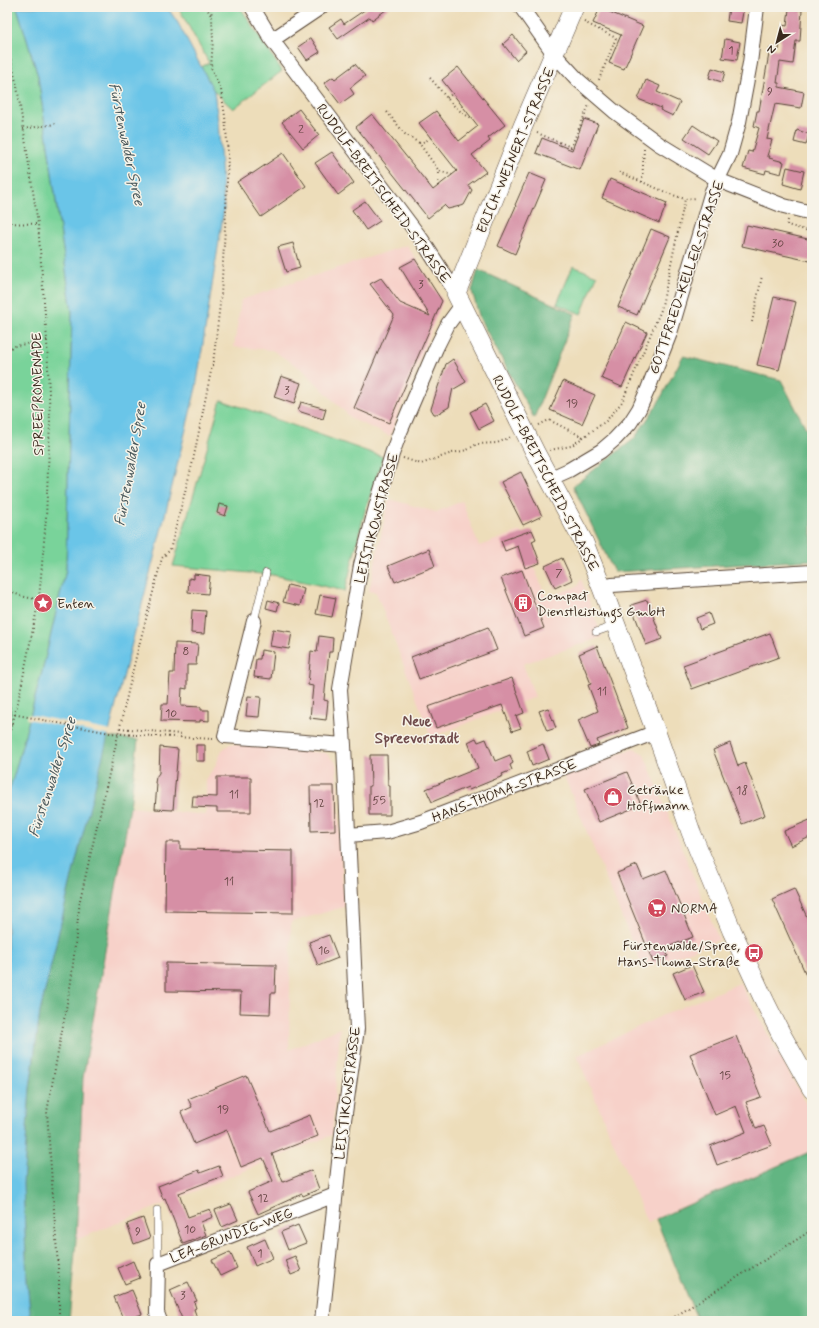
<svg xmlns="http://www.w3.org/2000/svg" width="819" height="1328" font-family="Mynerve,sans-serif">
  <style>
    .built { fill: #f7d1c9 }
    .green { fill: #79d39a; stroke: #5a7e5c }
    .forest { fill: #62b582; stroke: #4e7050 }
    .water { fill: #6ac5e8; stroke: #527883 }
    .pier { fill: #edddba }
    .building { fill: #d68fa5 }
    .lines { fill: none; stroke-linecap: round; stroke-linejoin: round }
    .lane-casing { stroke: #564535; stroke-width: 8 }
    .street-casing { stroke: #564535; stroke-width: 16 }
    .secondary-casing { stroke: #564535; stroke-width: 20 }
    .path { stroke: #564535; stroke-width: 2; stroke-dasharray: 1 3; stroke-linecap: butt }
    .lane { stroke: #fff; stroke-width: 7 }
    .street { stroke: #fff; stroke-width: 14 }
    .secondary { stroke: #fff; stroke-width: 19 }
    .path-bridge { stroke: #564535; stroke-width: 2; stroke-dasharray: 1 3; stroke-linecap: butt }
    .labels { text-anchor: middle; stroke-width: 3; stroke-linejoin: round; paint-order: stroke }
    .number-label { font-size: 12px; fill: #624340 }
    .street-label { font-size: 14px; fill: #3b2a1e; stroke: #f7f3e8 }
    .poi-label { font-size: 14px; fill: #3b2a1e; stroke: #f7f3e8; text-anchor: start }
    .water-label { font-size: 15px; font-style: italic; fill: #49585b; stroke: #f7f3e8 }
    .neighbourhood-label { font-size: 15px; font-weight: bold; fill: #714d4d; stroke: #f7f3e8 }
  </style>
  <rect width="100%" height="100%" fill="#f7f3e8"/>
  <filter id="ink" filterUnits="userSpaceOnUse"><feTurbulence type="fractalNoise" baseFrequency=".025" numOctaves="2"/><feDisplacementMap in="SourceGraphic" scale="8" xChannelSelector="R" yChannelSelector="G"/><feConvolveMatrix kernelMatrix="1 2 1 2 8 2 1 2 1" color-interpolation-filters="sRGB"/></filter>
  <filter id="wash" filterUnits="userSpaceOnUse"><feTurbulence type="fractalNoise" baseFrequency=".012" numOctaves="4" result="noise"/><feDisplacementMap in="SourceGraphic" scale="16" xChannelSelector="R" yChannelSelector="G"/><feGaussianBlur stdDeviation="0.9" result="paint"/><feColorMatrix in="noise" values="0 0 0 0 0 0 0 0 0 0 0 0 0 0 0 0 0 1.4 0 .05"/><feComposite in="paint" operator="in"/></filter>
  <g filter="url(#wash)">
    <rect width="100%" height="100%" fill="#edddba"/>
    <path class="built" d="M407,245L443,301L390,436L352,419L303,370L272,350L234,347L241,300Z
      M389,499L436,512L462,501L479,546L521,531L546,598L578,586L581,579L602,637L523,664L535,697L431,737L376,592L369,591Z
      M230,744L326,753L336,763L344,907L291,922L289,1050L340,1028L332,1135L76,1240L83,1078L130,807L206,815V778L215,767L222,750Z
      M633,748L644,754L719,940L643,969L564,776Z
      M740,983L812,1115V1151L647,1222L577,1056L663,1015Z"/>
    <path class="green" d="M7,7H17L38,76L72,312L66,570L43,668L15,772L7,797Z
      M178,7H240L282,71L233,109L214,91L201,67L209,63Z
      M573,266L597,276L581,314L557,304Z
      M221,400L383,457L365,511L345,591L273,575L173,566Z"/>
    <path class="forest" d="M478,270L575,314L534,418L480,319L472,291Z
      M683,356L781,380L812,440V560L614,572L573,486L634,439L657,405Z
      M107,737L138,740L130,807L83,1078L76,1240L69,1321H31L27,1281L23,1184L30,1088L40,1012L71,880Z
      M812,1151V1321H698L656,1219Z"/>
    <path class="water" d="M17,7H167L178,23L214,91L218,121L224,209L196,388L165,515L71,880L40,1012L30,1088L23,1184L27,1281L31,1321H7V797L15,772L43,668L66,570L72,312L38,76Z"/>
    <path class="pier" d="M28,714L111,731L110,736L27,719Z"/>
    <g id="blocks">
      <path class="building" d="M369,7H390L372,20L370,17L338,39L329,27L341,19L344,24Z
        M729,7H744L741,23L727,21Z
        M600,8L643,26L624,69L609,63L621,35L593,23Z
        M789,9L802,10L800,41H796L793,64L780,62L777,83H779V87L804,92L801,108L775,104L767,139L772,140L767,156H770L769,158L784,162L781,174L766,170L765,174L743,168L748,151L752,152L759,128L754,126L757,111H759L770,48L779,50L782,25L787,26Z
        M513,35L526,51L516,60L503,44Z
        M311,38L320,52L307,60L298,47Z
        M725,39L740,42L737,60L722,58Z
        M355,64L365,76L350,88L354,94L340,104L324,83L333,77L335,79Z
        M458,67L505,125L488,138L490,141L472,155L486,172L468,185L472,190L464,205L448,209L444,205L428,218L356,127L372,114L433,190L457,171L419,123L436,111L459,141L478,126L442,80Z
        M712,68L725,72L722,82L709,78Z
        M646,80L660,86L657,92L680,102L673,116L660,110L661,108L638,99Z
        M299,109L319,135L303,148L282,122Z
        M584,119L598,124L580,170L536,153L542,138L572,150Z
        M693,125L717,141L708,154L684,138Z
        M797,130L809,134L806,145L794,142Z
        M332,152L354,183L338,195L315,163Z
        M283,153L306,186L261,217L237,182L251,173L252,174Z
        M787,167L804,171L800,189L783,184Z
        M529,173L546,180L515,254L498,246L516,206L515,205Z
        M610,179L667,203L659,223L602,198Z
        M365,201L380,221L366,230L352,210Z
        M747,225L812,240V250L810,261L742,246Z
        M651,229L670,237L637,315L618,307Z
        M293,243L300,268L286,272L278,247Z
        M415,259L442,301L389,423L354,408L394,315L370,284L381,278L400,303L430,316L400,267Z
        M774,297L796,302L779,370L757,365Z
        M626,322L647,332L622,387L601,378Z
        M453,359L466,382L454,389L453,388L449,407L437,414H434L431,409L438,387L446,364Z
        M281,376L301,383L294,404L274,397Z
        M563,381L595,395L582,424L550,410Z
        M301,402L326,409L323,419L298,411Z
        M485,404L494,421L479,429L470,412Z
        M521,472L542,516L523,525L501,482Z
        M219,504L228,506L225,516L217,513Z
        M532,530L536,539L532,541L540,563L525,568L518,546L505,551L501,541Z
        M429,549L435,566L395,582L388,566Z
        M562,558L572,580L555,588L545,566Z
        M522,570L544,628L524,636L501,578Z
        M194,574L210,576L208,594L188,592L189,578L194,579Z
        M288,585L304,589L300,606L283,602Z
        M320,595L336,598L332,617L316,614Z
        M268,600L279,603L277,611L266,608Z
        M647,600L662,639L646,645L631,605Z
        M192,610L206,611L204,634L191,633Z
        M709,613L713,624L700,629L696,618Z
        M488,627L497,650L419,679L411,657Z
        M273,629L292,632L289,649L270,646Z
        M770,633L779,657L692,689L683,665Z
        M319,636L333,638L332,652H329L324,700L328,701L326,720L310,718L313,686L308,685L311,651L317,652Z
        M175,643L198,644L196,665H187V689L182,688L181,706L201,707V710H209V721L200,720V722L161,721L162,704H168L170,673H174Z
        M597,646L628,728L597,740L599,745L590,748L578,720L598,711L588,685L591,684L579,654Z
        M261,650L274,652L271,679L254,677L256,659H260Z
        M512,678L524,713L516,716L521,728L512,731L502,705L436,728L428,707Z
        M248,696L261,697L259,717L246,716Z
        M548,708L556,728L547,731L539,711Z
        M476,738L478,742L486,739L495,761L510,755L513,763L510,765L512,770L502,774L503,776L469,790L468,787L432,802L426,789L478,768L468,742Z
        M730,743L738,766L745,763L765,815L742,824L713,750Z
        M543,744L549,759L532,766L527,751Z
        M196,745H205V761H196Z
        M160,747L178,749L173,810L155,809L157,784L155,783L156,777L159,773Z
        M370,755H387L388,786H390V815H369V786H371Z
        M627,772L641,805L599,822L585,789Z
        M217,777H251V812H217V808L192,807L193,796L217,797Z
        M310,786H334L335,830L311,831Z
        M812,819V836L791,846L784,831Z
        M166,842H180V849L293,851V913L165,911Z
        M637,865L643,879L666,870L693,937L665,948L668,956L653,962L617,873Z
        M794,889L812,928V988L772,899Z
        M329,935L338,958L318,966L309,942Z
        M166,963L276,965L275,993H271L270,1014L240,1013L241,992L166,991Z
        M692,965L704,992L685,1000L673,973Z
        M736,1036L761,1097L746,1102L756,1129L764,1126L772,1145L717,1165L710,1146L746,1132L736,1106L715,1115L690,1054Z
        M246,1075L270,1131L310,1115L318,1136L272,1154L283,1182L312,1170L319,1189L303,1196L302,1194L258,1214L248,1192L273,1181L263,1158L241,1167L227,1130L194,1144L181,1112L192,1107L188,1099Z
        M219,1166L223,1176L179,1193L188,1217L210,1209L213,1217L201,1222L206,1235L183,1244L165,1198L163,1199L158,1186L199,1170L200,1173Z
        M231,1204L238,1220L222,1227L215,1210Z
        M143,1218L150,1238L134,1244L127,1224Z
        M298,1225L306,1243L288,1250L281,1232Z
        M265,1239L273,1258L255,1266L247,1247Z
        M230,1252L237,1268L220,1276L212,1260Z
        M295,1256L301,1271L291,1275L285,1260Z
        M133,1261L140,1278L125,1284L118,1268Z
        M188,1282L197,1301L194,1302L196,1308L194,1309L198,1321H183L170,1290Z
        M132,1290L142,1314L124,1321L114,1297Z"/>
    </g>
  </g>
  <g filter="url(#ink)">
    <use href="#blocks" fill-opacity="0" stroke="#564535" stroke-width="1"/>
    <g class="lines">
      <g class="lane-casing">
        <path id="lane" d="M254,621L266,573
          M596,632L616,625
          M157,1210L158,1264"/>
      </g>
      <g class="street-casing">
        <path id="street" d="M252,7L272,40L422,240L456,293
          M521,7L554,54L578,80L614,111L659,144L718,180L784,206L812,213
          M272,40L321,7
          M549,479L569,470L601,451L615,439L630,423L639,409L648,389L670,333L712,191L730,154L739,122L750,63L757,7
          M602,588L612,585L812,572
          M254,621L225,736L344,745
          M348,835L387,832L421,822L656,732
          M160,1321L157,1313L158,1264L335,1195
          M322,1321L342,1134L357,1029L344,745L340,689L361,565L376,507L392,454L400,432L436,348L448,324L462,305"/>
      </g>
      <g class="secondary-casing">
        <path id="secondary" d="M574,7L523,126L456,293L535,452L584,543L602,588L656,732L691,832L732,931L765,1002L781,1034L812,1089"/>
      </g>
      <path class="path" d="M206,7L212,17
        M584,22L616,38L598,82
        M7,44L17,86L38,224L47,340L50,422L46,518L39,599L18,702L7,744
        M430,78C444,93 453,110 472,118
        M447,98L453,93
        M387,112L405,134L419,143L439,171
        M23,129L55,124
        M537,133L571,147L589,105
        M419,143L426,141L430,138
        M619,172L670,194L685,199L697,198
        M642,182L644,149
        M438,186L439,171L452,175
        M788,220L787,225L812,232
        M7,223L38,224
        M811,288L812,286
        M752,322L762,276
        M7,349L15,346L47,340
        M539,425L549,420L583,437
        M550,450L571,446L606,421L622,402L661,310L685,199
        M403,458L421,464L452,453L467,450L477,444L497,443L511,437
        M7,587C16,596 26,598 39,599
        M7,687L12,724
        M120,728L180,734L181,738
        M136,735L213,739
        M59,1321V1281L47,1112L71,982L80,900L136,657L162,558L170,550L193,461L214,356L221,295L226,211L228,154L225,116L221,90L211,68L213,40L212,18L211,7
        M668,1321L812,1230"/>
      <use href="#lane" class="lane"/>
      <use href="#street" class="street"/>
      <use href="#secondary" class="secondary"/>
      <path class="path-bridge" d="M7,713L110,733L136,735"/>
    </g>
  </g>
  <defs>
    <g id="sight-disc" transform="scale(1)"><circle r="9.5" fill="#d1495b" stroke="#f7f3e8"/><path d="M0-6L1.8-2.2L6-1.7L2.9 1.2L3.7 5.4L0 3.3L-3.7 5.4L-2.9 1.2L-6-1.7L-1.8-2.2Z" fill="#fff"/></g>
    <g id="building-disc" transform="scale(1)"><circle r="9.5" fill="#d1495b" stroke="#f7f3e8"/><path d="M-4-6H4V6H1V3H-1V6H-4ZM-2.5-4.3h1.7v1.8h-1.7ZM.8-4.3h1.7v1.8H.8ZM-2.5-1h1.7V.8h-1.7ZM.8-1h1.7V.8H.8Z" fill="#fff"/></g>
    <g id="shop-disc" transform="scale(1)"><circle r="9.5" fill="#d1495b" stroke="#f7f3e8"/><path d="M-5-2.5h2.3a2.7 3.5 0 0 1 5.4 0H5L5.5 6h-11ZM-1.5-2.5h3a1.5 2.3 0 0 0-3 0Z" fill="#fff"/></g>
    <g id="supermarket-disc" transform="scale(1)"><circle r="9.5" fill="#d1495b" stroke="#f7f3e8"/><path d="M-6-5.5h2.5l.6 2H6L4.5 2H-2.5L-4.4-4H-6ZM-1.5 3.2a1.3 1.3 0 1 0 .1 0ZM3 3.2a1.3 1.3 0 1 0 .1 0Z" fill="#fff"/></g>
    <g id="bus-disc" transform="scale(1)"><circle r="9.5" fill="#d1495b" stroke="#f7f3e8"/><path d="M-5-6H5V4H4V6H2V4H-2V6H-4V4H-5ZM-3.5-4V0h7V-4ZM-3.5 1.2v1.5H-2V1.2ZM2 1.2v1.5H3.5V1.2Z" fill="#fff"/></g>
  </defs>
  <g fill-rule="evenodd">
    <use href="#sight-disc" x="43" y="603"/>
    <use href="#building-disc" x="523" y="603"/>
    <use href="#shop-disc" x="613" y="797"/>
    <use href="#supermarket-disc" x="657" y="908"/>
    <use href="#bus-disc" x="754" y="953"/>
  </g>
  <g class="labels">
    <g class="number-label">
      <text x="731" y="54">1</text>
      <text x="770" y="95">9</text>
      <text x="301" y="133">2</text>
      <text x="778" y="247">30</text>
      <text x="421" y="288">3</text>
      <text x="287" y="394">3</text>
      <text x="572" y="407">19</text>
      <text x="559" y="577">7</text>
      <text x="186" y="655">8</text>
      <text x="602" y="695">11</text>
      <text x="171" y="717">10</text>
      <text x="742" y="794">18</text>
      <text x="234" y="798">11</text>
      <text x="379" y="804">55</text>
      <text x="319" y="807">12</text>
      <text x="229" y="885">11</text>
      <text x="324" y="954">16</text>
      <text x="725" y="1079">15</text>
      <text x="223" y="1113">19</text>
      <text x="263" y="1202">12</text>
      <text x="190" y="1233">10</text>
      <text x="138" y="1235">9</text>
      <text x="260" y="1257">1</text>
      <text x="183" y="1299">3</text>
    </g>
    <g class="street-label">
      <text transform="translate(515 150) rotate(-67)" y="5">ERICH-WEINERT-STRASSE</text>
      <text transform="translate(384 193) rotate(54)" y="5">RUDOLF-BREITSCHEID-STRASSE</text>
      <text transform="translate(686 277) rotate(-71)" y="5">GOTTFRIED-KELLER-STRASSE</text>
      <text transform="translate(37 394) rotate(-91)" y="5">SPREEPROMENADE</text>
      <text transform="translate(546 473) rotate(63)" y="5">RUDOLF-BREITSCHEID-STRASSE</text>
      <text transform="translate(376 518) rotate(-75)" y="5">LEISTIKOWSTRASSE</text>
      <text transform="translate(504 790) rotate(-21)" y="5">HANS-THOMA-STRASSE</text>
      <text transform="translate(347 1093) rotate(-83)" y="5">LEISTIKOWSTRASSE</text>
      <text transform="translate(231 1235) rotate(-21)" y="5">LEA-GRUNDIG-WEG</text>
    </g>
    <g class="poi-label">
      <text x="537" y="600">Compact<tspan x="537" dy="16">Dienstleistungs GmbH</tspan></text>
      <text x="57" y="608">Enten</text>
      <text x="627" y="794">Getränke<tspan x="627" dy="16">Hoffmann</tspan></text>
      <text x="671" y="913">NORMA</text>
      <text x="740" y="950" text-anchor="end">Fürstenwalde/Spree,<tspan x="740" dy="16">Hans-Thoma-Straße</tspan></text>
    </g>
    <g class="water-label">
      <text transform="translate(127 144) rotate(78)" y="5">Fürstenwalder Spree</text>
      <text transform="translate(130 464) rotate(-80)" y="5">Fürstenwalder Spree</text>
      <text transform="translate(52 777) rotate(-72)" y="5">Fürstenwalder Spree</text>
    </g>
    <g class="neighbourhood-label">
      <text x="417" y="726">Neue<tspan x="417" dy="17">Spreevorstadt</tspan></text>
    </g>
  </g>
  <rect width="819" height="1328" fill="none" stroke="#f7f3e8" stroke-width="24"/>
  <g transform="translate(777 42) rotate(216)" stroke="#f7f3e8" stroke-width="3" paint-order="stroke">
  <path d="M0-3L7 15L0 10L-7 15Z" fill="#3b2a1e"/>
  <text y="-6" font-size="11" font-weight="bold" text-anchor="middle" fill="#3b2a1e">N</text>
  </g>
</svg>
